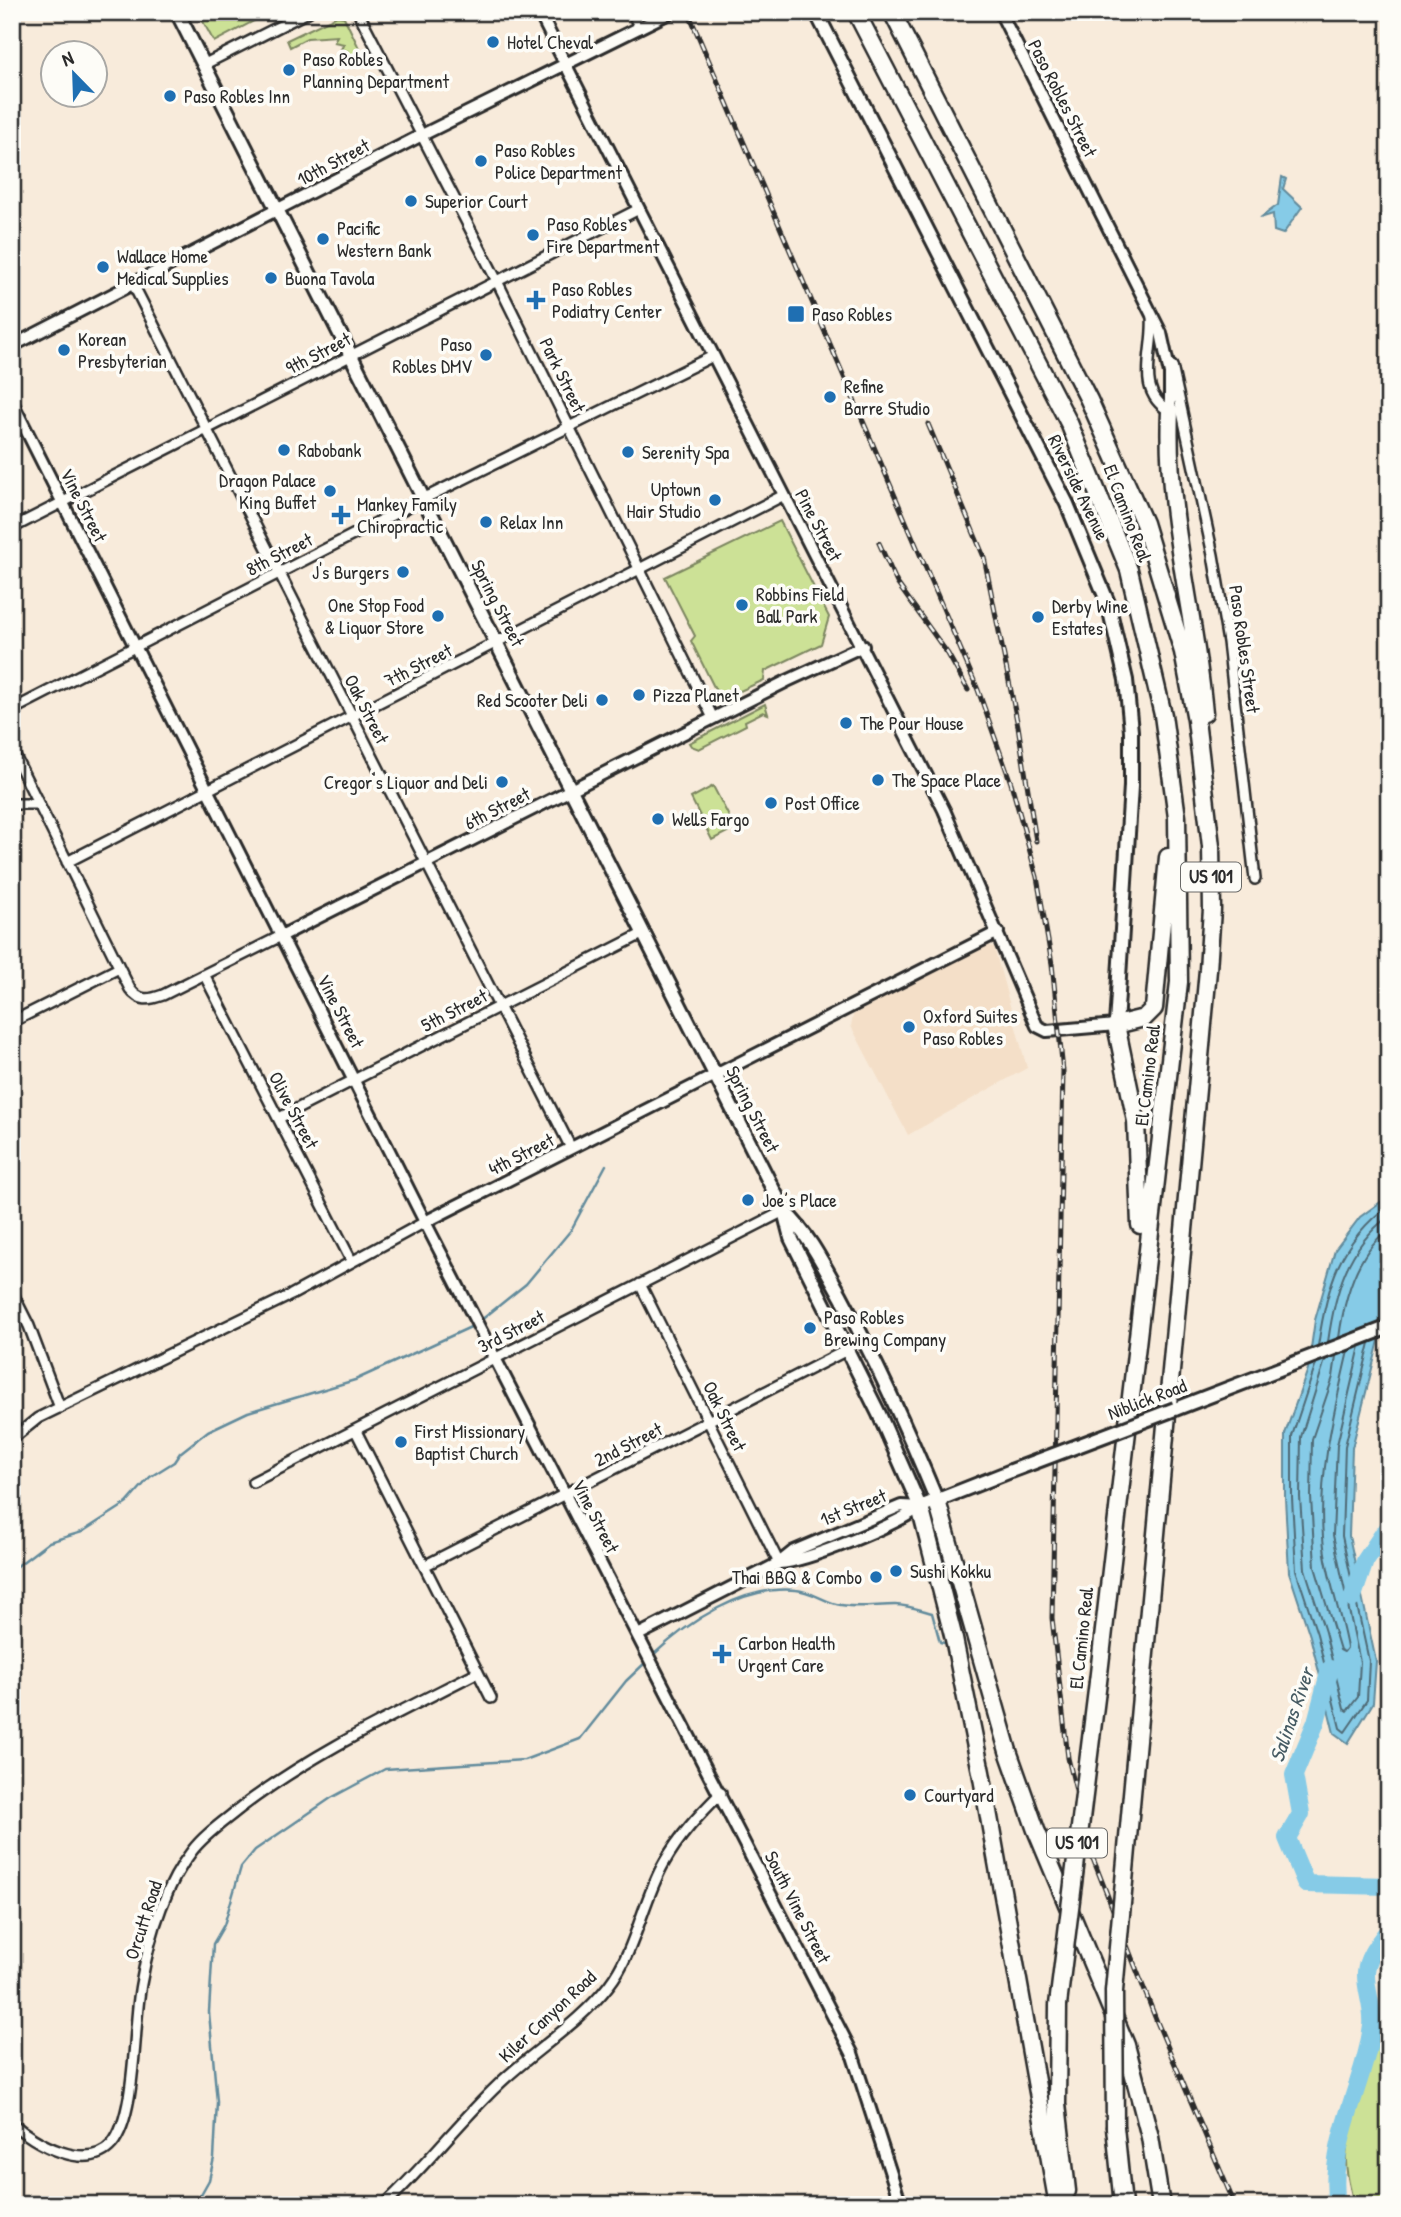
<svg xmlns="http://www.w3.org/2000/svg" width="1401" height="2217" font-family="'Patrick Hand',sans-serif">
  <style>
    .built { fill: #f4dfc8 }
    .green { fill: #cce196; stroke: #7c8660; stroke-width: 2 }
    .water { fill: #86cbe7; stroke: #628b9c; stroke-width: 2 }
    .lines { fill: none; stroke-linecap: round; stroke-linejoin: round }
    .shore { stroke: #4f6b76; stroke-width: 2 }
    .stream { stroke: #628b9c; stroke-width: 2.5 }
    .river { stroke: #86cbe7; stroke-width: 18 }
    .minor-casing { stroke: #2b2b2b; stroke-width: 14 }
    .tertiary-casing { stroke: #2b2b2b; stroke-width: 16 }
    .secondary-casing { stroke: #2b2b2b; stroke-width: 18 }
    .motorway-casing { stroke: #2b2b2b; stroke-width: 21 }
    .minor { stroke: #fdfcf7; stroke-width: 9 }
    .tertiary { stroke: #fdfcf7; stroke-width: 10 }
    .secondary { stroke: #fdfcf7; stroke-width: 12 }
    .motorway { stroke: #fdfcf7; stroke-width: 16 }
    .rail-casing { stroke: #2b2b2b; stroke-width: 5 }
    .rail { stroke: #fdfcf7; stroke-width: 2.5; stroke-dasharray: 8; stroke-linecap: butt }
    .secondary-bridge-casing { stroke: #2b2b2b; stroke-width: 18; stroke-linecap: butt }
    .motorway-bridge-casing { stroke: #2b2b2b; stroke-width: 21; stroke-linecap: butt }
    .secondary-bridge { stroke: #fdfcf7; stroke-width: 12 }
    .motorway-bridge { stroke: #fdfcf7; stroke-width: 16 }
    .poi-dot { fill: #1f6fb2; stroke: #fdfcf7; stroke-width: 2.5 }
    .labels { text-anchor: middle; stroke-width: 7; stroke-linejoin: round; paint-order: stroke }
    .shield { fill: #fdfcf7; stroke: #6a6a68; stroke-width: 2 }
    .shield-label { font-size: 18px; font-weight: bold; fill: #2b2b2b }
    .poi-label { font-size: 19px; fill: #2b2b2b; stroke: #fdfcf7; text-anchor: start }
    .street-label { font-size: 19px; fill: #2b2b2b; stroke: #fdfcf7 }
    .water-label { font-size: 21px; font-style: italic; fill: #465b63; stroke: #fdfcf7 }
  </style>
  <rect width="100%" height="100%" fill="#f8ebdb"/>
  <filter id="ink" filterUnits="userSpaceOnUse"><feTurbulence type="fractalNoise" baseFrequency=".0143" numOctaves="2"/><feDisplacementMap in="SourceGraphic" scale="14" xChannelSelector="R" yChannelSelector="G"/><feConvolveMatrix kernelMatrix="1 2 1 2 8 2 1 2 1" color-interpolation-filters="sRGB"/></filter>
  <g filter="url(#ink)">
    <path class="built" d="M984,944L994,947L1027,1068L908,1135L851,1026L853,1015Z"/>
    <path class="green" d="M198,12H271L214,42Z
      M337,16L344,17L361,52L350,58L343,55L347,51L341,49L344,44L334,42L337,36L307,38L290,47L287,40Z
      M780,521L829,617L821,644L765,671L764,680L725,698L719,697L691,641L695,636L665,577Z
      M765,704L768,714L763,712L745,721L746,725L699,749L691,746L689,743Z
      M713,786L735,828L712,840L691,798Z
      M1389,1927V2205H1354C1351,2190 1345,2172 1346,2157C1350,2105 1379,2057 1384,2005C1387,1977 1371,1953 1389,1927Z"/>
    <path class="water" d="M1282,177L1286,179L1283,189L1302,207L1283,234L1274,231L1273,214L1260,218L1278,205Z
      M1389,1196V1301L1352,1448L1349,1536L1376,1661L1373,1703L1348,1743L1334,1733L1310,1636L1289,1572L1285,1498V1434L1308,1369L1315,1320L1335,1250L1360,1217Z"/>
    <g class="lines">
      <path class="shore" d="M1339,1338C1344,1299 1356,1253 1389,1229
        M1328,1342C1335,1292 1347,1247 1389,1216
        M1318,1346C1327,1285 1339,1242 1389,1205
        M1336,1356L1333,1377L1312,1439L1311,1497L1315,1567L1340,1650L1344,1652L1347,1648C1341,1613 1325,1571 1323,1537C1318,1474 1334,1412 1348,1351
        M1325,1360L1301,1437L1300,1497L1305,1569L1325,1632L1344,1709L1347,1711L1358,1697L1360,1662L1333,1535L1337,1445L1360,1346
        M1316,1364L1292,1436V1498L1296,1570L1317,1634L1340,1728L1345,1732L1367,1700L1369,1661L1342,1536L1345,1446L1370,1343"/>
      <path class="stream" d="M480,1321L526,1284L571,1230L606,1165
        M12,1570L49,1542L82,1532L127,1503L150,1477L174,1462L180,1453L208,1431L248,1412L355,1380L475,1325
        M652,1656C689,1621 743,1585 796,1590C812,1591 826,1603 841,1605C860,1608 877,1605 895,1605C907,1605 921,1610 932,1613L940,1642L949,1644
        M195,2205L209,2180L214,2158L217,2102L209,2012L213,1944L224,1925L241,1867L255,1850L331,1798L385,1769L524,1760L580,1739L626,1681L647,1661"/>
      <path class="river" d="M1352,1599L1365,1561L1389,1525
        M1330,1669L1316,1722L1294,1775L1301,1814L1287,1838L1306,1884L1389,1886
        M1337,2205C1327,2142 1364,2087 1372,2026C1374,2008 1365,1990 1366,1972C1367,1956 1380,1942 1389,1929"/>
      <g class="minor-casing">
        <path id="minor" d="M358,12L497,281L713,718
          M632,12L640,28
          M203,65L308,12
          M133,284L571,1148
          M1152,317C1155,352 1133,391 1171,412
          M1172,366L1213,555L1228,642L1255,879
          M12,528L639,209
          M12,710L423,499L713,356
          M12,750L130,989C140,1002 149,1000 163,995L283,935
          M12,804H38
          M67,862L784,495
          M205,976L351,1260
          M12,1022L119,968
          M279,1118L644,933
          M640,1284L779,1563
          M12,1292L29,1326L60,1408
          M356,1431L491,1698
          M12,1439L38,1418L291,1295L425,1222
          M253,1482L784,1211
          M424,1566L847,1350
          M12,2123C34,2143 87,2173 112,2144C137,2114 133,2025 141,1984C149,1939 163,1888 192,1851C204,1835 223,1822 239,1809C312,1753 396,1714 478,1672
          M384,2205C425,2167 458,2123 498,2085C533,2051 579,2024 609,1985C636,1950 642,1902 664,1863C679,1836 699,1815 721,1793"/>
      </g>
      <g class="tertiary-casing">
        <path id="tertiary" d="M539,12L944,810L1037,1026L1047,1031L1116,1025
          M1000,12L1161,333L1170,374V411
          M12,346L420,136L671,12
          M12,402L425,1222L852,2053L901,2205
          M283,935L787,681L863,646
          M425,1222L998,932
          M779,1563C808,1561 896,1525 920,1507
          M638,1635L779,1563L794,1551L901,1506L920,1507"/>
      </g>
      <g class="secondary-casing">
        <path id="secondary" d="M177,12L784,1211L791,1238L879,1414L920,1507L1011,1471
          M816,12L1067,504L1108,603L1126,680L1131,731V786L1116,1025
          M785,1212C810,1236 824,1266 841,1296C877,1363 908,1431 937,1501
          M1175,1409L1389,1327"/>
      </g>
      <g class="motorway-casing">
        <path id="motorway" d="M856,12L1069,423L1129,570L1163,715L1177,817L1179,982L1098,1682
          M892,12L1089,400L1144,523L1183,652L1196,720L1211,846L1212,909L1208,970L1131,1805
          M1170,411C1165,513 1195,611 1204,713
          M1140,1225L1136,1121L1116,1025L1144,1018L1154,1008L1168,857
          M937,1501L1008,1751L1036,1830L1126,2045L1150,2137L1161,2205
          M920,1507L954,1639L981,1772L1058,2205
          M1058,2005L1057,2104L1067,2191
          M1115,2127L1123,2205"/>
      </g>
      <use href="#minor" class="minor"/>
      <use href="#tertiary" class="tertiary"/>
      <use href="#secondary" class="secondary"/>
      <use href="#motorway" class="motorway"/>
      <g class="rail-casing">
        <path id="rail" d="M688,12L978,690L1011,783L1037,877L1052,964L1063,1071L1052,1618L1068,1758L1092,1856L1157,2022L1235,2205
          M928,424L984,557L1018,726L1036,841
          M879,543L897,583L948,654L968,690"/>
      </g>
      <use href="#rail" class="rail"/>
      <g class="secondary-bridge-casing">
        <path id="secondary-bridge" d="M1011,1471L1175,1409"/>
      </g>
      <g class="motorway-bridge-casing">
        <path id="motorway-bridge" d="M1058,2005L1098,1682
          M1115,2127L1114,1991L1131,1805"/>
      </g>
      <use href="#secondary-bridge" class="secondary-bridge"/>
      <use href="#motorway-bridge" class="motorway-bridge"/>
    </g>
  </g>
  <g class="poi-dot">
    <circle cx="493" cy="42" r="7"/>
    <circle cx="289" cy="70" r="7"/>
    <circle cx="170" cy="96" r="7"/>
    <circle cx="481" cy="161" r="7"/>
    <circle cx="411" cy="201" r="7"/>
    <circle cx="533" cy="235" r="7"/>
    <circle cx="323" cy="239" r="7"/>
    <circle cx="103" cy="267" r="7"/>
    <circle cx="271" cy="278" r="7"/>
    <path d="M532.5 289.5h7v7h7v7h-7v7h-7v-7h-7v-7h7z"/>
    <rect x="787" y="305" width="18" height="18" rx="3.5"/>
    <circle cx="64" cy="350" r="7"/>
    <circle cx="486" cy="355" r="7"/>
    <circle cx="830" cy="397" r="7"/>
    <circle cx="284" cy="450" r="7"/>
    <circle cx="628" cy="452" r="7"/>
    <circle cx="330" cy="491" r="7"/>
    <circle cx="715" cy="500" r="7"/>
    <path d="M337.5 504.5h7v7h7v7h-7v7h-7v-7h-7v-7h7z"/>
    <circle cx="486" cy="522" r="7"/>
    <circle cx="403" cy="572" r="7"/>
    <circle cx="742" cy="605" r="7"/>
    <circle cx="438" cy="616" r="7"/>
    <circle cx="1038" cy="617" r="7"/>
    <circle cx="639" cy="695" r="7"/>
    <circle cx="602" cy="700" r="7"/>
    <circle cx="846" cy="723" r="7"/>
    <circle cx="878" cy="780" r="7"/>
    <circle cx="502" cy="782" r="7"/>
    <circle cx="771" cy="803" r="7"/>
    <circle cx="658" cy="819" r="7"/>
    <circle cx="909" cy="1027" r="7"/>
    <circle cx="748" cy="1200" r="7"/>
    <circle cx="810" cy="1328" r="7"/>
    <circle cx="401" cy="1442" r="7"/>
    <circle cx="896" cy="1571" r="7"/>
    <circle cx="876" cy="1577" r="7"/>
    <path d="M718.5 1643.5h7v7h7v7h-7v7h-7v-7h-7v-7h7z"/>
    <circle cx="910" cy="1795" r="7"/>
  </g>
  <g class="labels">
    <g class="shield">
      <rect x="1181" y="862.5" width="60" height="29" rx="5"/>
      <rect x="1047" y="1828.5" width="60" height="29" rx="5"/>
    </g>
    <g class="shield-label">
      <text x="1211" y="883">US 101</text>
      <text x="1077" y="1849">US 101</text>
    </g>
    <g class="poi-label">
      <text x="507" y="49">Hotel Cheval</text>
      <text x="303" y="66">Paso Robles<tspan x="303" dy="22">Planning Department</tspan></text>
      <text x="184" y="103">Paso Robles Inn</text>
      <text x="495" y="157">Paso Robles<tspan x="495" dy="22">Police Department</tspan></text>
      <text x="425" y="208">Superior Court</text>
      <text x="547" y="231">Paso Robles<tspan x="547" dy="22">Fire Department</tspan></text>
      <text x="337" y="235">Pacific<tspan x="337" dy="22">Western Bank</tspan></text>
      <text x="117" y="263">Wallace Home<tspan x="117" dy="22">Medical Supplies</tspan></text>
      <text x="285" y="285">Buona Tavola</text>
      <text x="552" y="296">Paso Robles<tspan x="552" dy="22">Podiatry Center</tspan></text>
      <text x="812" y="321">Paso Robles</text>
      <text x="78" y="346">Korean<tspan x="78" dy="22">Presbyterian</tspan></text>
      <text x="472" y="351" text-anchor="end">Paso<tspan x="472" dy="22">Robles DMV</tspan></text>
      <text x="844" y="393">Refine<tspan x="844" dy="22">Barre Studio</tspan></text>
      <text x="298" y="457">Rabobank</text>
      <text x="642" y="459">Serenity Spa</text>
      <text x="316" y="487" text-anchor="end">Dragon Palace<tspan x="316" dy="22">King Buffet</tspan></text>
      <text x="701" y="496" text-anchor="end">Uptown<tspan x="701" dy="22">Hair Studio</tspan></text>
      <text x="357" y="511">Mankey Family<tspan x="357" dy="22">Chiropractic</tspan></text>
      <text x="500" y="529">Relax Inn</text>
      <text x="389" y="579" text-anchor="end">J's Burgers</text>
      <text x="756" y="601">Robbins Field<tspan x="756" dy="22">Ball Park</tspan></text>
      <text x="424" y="612" text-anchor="end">One Stop Food<tspan x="424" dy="22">&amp; Liquor Store</tspan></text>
      <text x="1052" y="613">Derby Wine<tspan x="1052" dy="22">Estates</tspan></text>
      <text x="653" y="702">Pizza Planet</text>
      <text x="588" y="707" text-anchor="end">Red Scooter Deli</text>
      <text x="860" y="730">The Pour House</text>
      <text x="892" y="787">The Space Place</text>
      <text x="488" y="789" text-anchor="end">Cregor's Liquor and Deli</text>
      <text x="785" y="810">Post Office</text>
      <text x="672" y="826">Wells Fargo</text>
      <text x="923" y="1023">Oxford Suites<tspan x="923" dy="22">Paso Robles</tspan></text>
      <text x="762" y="1207">Joe’s Place</text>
      <text x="824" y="1324">Paso Robles<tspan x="824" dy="22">Brewing Company</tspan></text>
      <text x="415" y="1438">First Missionary<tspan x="415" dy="22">Baptist Church</tspan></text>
      <text x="910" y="1578">Sushi Kokku</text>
      <text x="862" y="1584" text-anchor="end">Thai BBQ &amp; Combo</text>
      <text x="738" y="1650">Carbon Health<tspan x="738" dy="22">Urgent Care</tspan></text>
      <text x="924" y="1802">Courtyard</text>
    </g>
    <g class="street-label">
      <text transform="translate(1063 98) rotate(63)" y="7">Paso Robles Street</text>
      <text transform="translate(333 162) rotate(-28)" y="7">10th Street</text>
      <text transform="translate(318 353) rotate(-27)" y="7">9th Street</text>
      <text transform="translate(563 375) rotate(64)" y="7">Park Street</text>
      <text transform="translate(1079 487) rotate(64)" y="7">Riverside Avenue</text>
      <text transform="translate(84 505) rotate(63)" y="7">Vine Street</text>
      <text transform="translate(1128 513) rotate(69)" y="7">El Camino Real</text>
      <text transform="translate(819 525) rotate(62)" y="7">Pine Street</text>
      <text transform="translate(279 554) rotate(-27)" y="7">8th Street</text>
      <text transform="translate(498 603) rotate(63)" y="7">Spring Street</text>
      <text transform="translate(1245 649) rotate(82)" y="7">Paso Robles Street</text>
      <text transform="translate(418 665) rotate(-27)" y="7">7th Street</text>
      <text transform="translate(367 709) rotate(63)" y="7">Oak Street</text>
      <text transform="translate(497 808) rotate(-27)" y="7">6th Street</text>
      <text transform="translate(454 1010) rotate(-27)" y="7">5th Street</text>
      <text transform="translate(341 1011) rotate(63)" y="7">Vine Street</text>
      <text transform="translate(1147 1075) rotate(-83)" y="7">El Camino Real</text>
      <text transform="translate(753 1109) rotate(63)" y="7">Spring Street</text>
      <text transform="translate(294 1110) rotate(62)" y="7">Olive Street</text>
      <text transform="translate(521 1154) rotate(-27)" y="7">4th Street</text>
      <text transform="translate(511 1331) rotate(-27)" y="7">3rd Street</text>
      <text transform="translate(1147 1399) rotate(-21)" y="7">Niblick Road</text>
      <text transform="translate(725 1416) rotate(64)" y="7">Oak Street</text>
      <text transform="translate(628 1444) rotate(-27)" y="7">2nd Street</text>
      <text transform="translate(853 1507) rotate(-22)" y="7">1st Street</text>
      <text transform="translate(596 1516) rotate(63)" y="7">Vine Street</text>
      <text transform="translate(1081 1638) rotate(-84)" y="7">El Camino Real</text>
      <text transform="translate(798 1907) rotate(63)" y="7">South Vine Street</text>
      <text transform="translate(143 1920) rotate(-72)" y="7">Orcutt Road</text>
      <text transform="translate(547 2016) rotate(-43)" y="7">Kiler Canyon Road</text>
    </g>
    <g class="water-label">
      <text transform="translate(1292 1715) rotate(-71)" y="7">Salinas River</text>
    </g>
  </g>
  <rect width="1401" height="2217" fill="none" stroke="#fdfcf7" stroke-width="42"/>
  <rect x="21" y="21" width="1359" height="2175" fill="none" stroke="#2b2b2b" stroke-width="2.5" filter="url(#ink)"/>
  <g transform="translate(74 74) rotate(337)"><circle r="33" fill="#fdfcf7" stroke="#a9a8a5" stroke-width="2"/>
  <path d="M0-5L12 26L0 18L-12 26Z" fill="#1f6fb2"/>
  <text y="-10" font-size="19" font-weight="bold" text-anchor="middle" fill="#2b2b2b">N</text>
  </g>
</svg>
